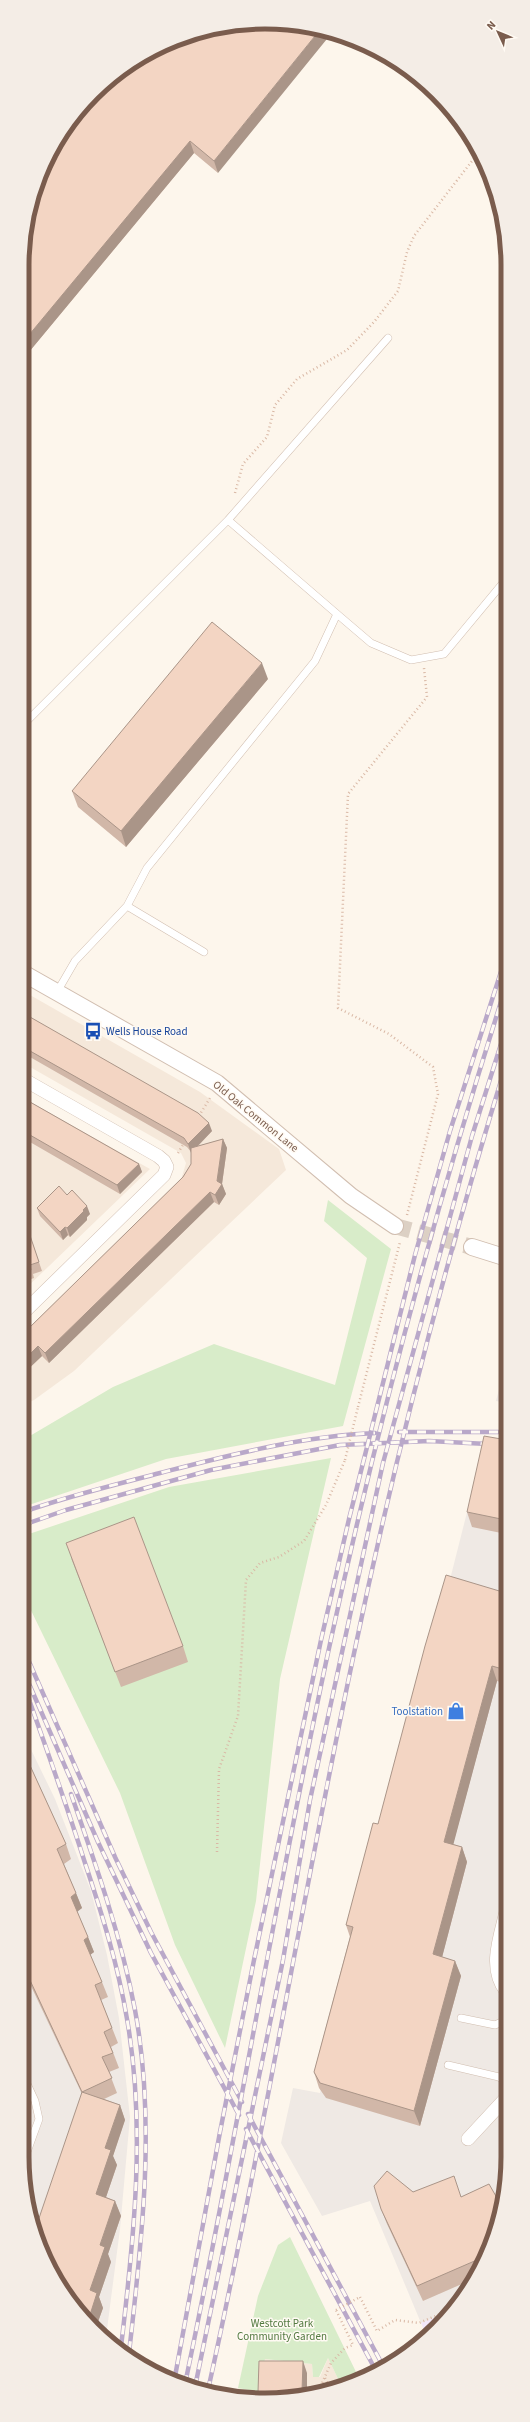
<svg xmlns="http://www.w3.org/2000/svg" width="530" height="2422" font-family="'Source Sans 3',sans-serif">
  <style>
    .residential { fill: #f5e8da }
    .industrial { fill: #efe9e4 }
    .education { fill: #f3e8fa }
    .green { fill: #d8ecc9 }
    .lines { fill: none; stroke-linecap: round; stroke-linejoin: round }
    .tertiary-tunnel { stroke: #dcd0c4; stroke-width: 16; stroke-dasharray: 16 8; stroke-linecap: butt }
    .service-casing { stroke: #d1beb0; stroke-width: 8 }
    .minor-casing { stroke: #d1beb0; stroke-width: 14 }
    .tertiary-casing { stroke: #d1beb0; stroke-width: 18 }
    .path { stroke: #d9b8a5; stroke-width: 2.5; stroke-dasharray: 1 3; stroke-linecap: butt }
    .service { stroke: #fff; stroke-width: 7 }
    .minor { stroke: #fff; stroke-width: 13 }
    .tertiary { stroke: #fff; stroke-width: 16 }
    .rail-casing { stroke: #b9a8c9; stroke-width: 4.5 }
    .rail { stroke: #fffaf3; stroke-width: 3; stroke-dasharray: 9; stroke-linecap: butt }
    .path-bridge { stroke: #d9b8a5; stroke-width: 2.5; stroke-dasharray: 1 3; stroke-linecap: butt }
    .wall { fill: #d1b7a8 }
    .shaded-wall { fill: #aa9588 }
    .building { fill: #f3d5c3; stroke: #aa9588 }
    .labels { text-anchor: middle; stroke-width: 3; stroke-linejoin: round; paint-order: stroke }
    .transit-label { font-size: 11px; fill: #164399; stroke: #fffaf3; text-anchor: start }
    .street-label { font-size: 11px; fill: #7a5c4d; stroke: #fffaf3 }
    .shop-label { font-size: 11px; fill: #366cbe; stroke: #fffaf3; text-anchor: end }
    .park-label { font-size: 11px; fill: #537a41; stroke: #fffaf3 }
    .rim { fill: none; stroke: #7a5c4d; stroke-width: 5 }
  </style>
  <rect width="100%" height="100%" fill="#fdf6ec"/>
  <path class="residential" d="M23,991L200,1092L279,1149L286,1170L74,1371L34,1400L23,1405V1334L181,1180L186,1163L181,1153L23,1063Z
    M23,1098L150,1169L23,1291Z
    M328,2358L342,2387L249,2399L236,2396L238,2388L260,2392L265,2359L312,2364L313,2377H320Z"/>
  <path class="industrial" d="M507,1358V1403L496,1401Z
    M481,1457L507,1459L506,2188L483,2265L446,2313L421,2323L370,2201L322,2216L281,2143L293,2088L320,2093Z
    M22,1731L55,1799L91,1891L107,1955L119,2018L130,2117L120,2229L106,2337L93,2329L40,2250L22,2157Z"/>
  <path class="education" d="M446,2313L427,2337L421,2323Z"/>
  <path class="green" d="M328,1200L391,1249L343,1426L166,1459L23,1507V1440L113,1387L214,1344L335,1385L367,1258L324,1221Z
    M331,1458L280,1679L256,1901L225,2048L175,1945L120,1793L23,1594V1536L169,1487Z
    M290,2237L359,2378L342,2387L328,2358L319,2377H313L312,2364L265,2359L260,2392L238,2388L258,2296L278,2245Z"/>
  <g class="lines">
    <path class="tertiary-tunnel" d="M395,1226L472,1247"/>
    <g class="service-casing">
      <path id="service" d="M228,520L337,614
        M24,724L228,520L388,338
        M127,906L147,868L315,661L337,614L371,643L411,660L444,654L507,578
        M57,992L75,961L127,906L204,952
        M461,2018L495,2025L506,2020
        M448,2065L499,2077L506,2083
        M22,2073L35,2101L39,2119L23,2163
        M22,2140L31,2141"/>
    </g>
    <g class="minor-casing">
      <path id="minor" d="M23,1313L164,1175L167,1167L164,1161L158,1156L23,1079
        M506,1991C488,1968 500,1937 506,1912
        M468,2139L506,2098"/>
    </g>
    <g class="tertiary-casing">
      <path id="tertiary" d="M23,973L217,1083L351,1196L395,1226
        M472,1247L507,1258"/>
    </g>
    <path class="path" d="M235,493L243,464L267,437L275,405L297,379L347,350L374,322L398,291L407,252L414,236L479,152
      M199,1116L210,1098
      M178,1153L184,1143
      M407,1215L438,1094L433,1067L389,1034L338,1008L348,794L427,697L424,668
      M358,1407L400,1242
      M217,1852L219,1769L238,1716L246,1580L260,1563L279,1557L304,1541L326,1505L345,1460
      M360,2297L377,2331L395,2320L419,2323L447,2311
      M325,2378L330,2389
      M319,2390L331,2363L345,2348L353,2345L336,2310
      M248,2399L250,2391"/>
    <use href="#service" class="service"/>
    <use href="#minor" class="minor"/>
    <use href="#tertiary" class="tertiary"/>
    <g class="rail-casing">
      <path id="rail" d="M399,1432H507
        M23,1512C68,1496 114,1485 160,1473C230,1455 302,1436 375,1433
        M23,1525L66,1510L211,1470L340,1445L429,1441L507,1445
        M23,1648L115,1857L151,1932L242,2102
        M23,1670L98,1842L151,1953L239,2115
        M27,1694C47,1750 67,1806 85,1863C102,1914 118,1965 127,2019C146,2127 134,2238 121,2347
        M71,1794C96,1865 121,1936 135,2010C156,2123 142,2239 129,2353
        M248,2114L382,2364
        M246,2129L375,2369
        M174,2382L220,2132L254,1960L321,1640L349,1519L415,1255L450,1131L507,953
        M185,2384C237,2137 277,1887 331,1639C379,1418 438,1199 507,983
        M195,2387L283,1960L310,1800L383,1463L472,1136L507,1025
        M208,2390C263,2142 303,1892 356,1644C397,1448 448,1253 507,1061"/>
    </g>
    <use href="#rail" class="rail"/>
    <path class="path-bridge" d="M345,1460L358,1407
      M336,2310L360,2297"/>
  </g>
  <path class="wall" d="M202,30L218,173L194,153L24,358V234Z
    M268,679L126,847L78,807L72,791Z
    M23,1013L212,1131L198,1146L223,1139L227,1148L222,1184L226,1194L219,1205L214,1202L49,1363L42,1356L23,1374V1332L28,1329L183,1177L191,1164V1152L187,1147L23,1053Z
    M23,1098L139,1164L142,1172L120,1194L23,1138Z
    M67,1195L90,1214L87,1217V1220L70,1237L68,1235L63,1240L40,1216L37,1208Z
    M23,1215L42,1271L33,1274L34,1278L23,1282Z
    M507,1440L506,1534L472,1527L467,1512Z
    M71,1558L183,1646L188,1662L121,1687Z
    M506,1593V1684L497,1681L453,1844L462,1847L467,1862L442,1957L455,1961L461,1976L420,2126L326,2098L319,2088L314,2072L350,1937L346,1925L378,1824Z
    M22,1748L66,1844L71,1859L64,1864L82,1908L77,1911L88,1937L94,1952L90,1955L102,1982L108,1997L101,2000L118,2043L111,2047L119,2068L109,2072L117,2093L104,2099L120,2105L125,2120L113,2156L117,2165L106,2197L115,2201L121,2216L108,2254L111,2262L99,2297L103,2308L95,2330L82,2094L22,1967Z
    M413,2192L462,2197L501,2205L483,2265L471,2280L423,2301L387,2224L381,2209Z
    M307,2373V2392L260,2398L258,2392Z"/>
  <path class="shaded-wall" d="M319,31L331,34L218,173L214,161Z
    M190,141L194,153L24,358V341Z
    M262,663L268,679L126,847L121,831Z
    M209,1123L212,1131L191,1153L188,1144Z
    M223,1139L227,1148L222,1184L226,1194L219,1205L215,1195Z
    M139,1164L142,1172L120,1194L117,1185Z
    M210,1192L214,1202L49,1363L45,1353Z
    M87,1206L90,1214L87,1217V1220L70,1237L67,1228Z
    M65,1227L68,1235L63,1240L60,1232Z
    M38,1346L42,1356L23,1374V1361Z
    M492,1666L497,1681L450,1857L444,1842Z
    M462,1847L467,1862L439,1969L433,1954Z
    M76,1893L82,1908L77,1912L71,1897Z
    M88,1937L94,1952L90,1955L84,1940Z
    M455,1961L461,1976L420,2126L414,2111Z
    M120,2105L125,2120L113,2156L117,2165L102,2209L96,2194L105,2148Z
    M115,2201L121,2216L108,2254L111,2262L99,2297L103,2308L95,2330L93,2329L88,2321L90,2290L100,2245Z
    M303,2361L307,2373V2392H302Z"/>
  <path class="building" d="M296,24L319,31L214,161L190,141L24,341V234L54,144L117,72L202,30Z
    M212,622L262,663L121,831L72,791Z
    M23,1013L198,1113L209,1123L188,1144L184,1138L23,1047Z
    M23,1098L139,1164L117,1185L23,1131Z
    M223,1139L217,1181L222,1184L215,1195L210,1192L45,1353L38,1346L23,1361V1332L28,1329L183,1177L191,1164V1148Z
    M59,1186L67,1195L72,1190L87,1206L83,1210L84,1211L67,1228L65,1227L60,1232L37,1208Z
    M23,1215L39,1262L30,1265L31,1270L23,1273Z
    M484,1436L507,1440L506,1520L467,1512Z
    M134,1517L183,1646L115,1672L66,1543Z
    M446,1575L506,1593V1670L492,1666L444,1842L462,1847L433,1954L455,1961L414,2111L320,2083L314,2072L353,1927L346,1925L373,1823L378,1824L425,1646Z
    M22,1748L66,1844L57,1849L76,1893L71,1897L88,1937L84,1940L102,1982L95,1985L112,2028L104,2032L113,2053L102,2057L112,2078L82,2092L22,1963Z
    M82,2092L120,2105L105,2148L111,2150L96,2194L115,2201L100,2245L105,2247L90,2290L97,2293L88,2321L40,2250L36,2227Z
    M387,2171L413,2192L454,2176L461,2197L489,2184L501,2205L486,2256L417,2286L381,2209L374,2186Z
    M259,2361H303L302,2392H258Z"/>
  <defs>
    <g id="bus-bare" transform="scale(1.38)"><path d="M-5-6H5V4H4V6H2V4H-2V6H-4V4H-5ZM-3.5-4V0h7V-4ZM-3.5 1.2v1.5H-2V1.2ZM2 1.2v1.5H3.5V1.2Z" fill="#1a4fb4" stroke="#fffaf3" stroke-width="2.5" paint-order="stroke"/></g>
    <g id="shop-bare" transform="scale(1.38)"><path d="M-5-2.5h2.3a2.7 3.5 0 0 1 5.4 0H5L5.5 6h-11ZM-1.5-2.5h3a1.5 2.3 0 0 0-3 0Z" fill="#3f7fe0" stroke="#fffaf3" stroke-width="2.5" paint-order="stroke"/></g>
  </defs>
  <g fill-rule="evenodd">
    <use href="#bus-bare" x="93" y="1031"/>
    <use href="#shop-bare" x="456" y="1711"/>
  </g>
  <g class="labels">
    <g class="transit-label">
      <text x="106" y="1035">Wells House Road</text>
    </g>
    <g class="street-label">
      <text transform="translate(256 1116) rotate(39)" y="4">Old Oak Common Lane</text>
    </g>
    <g class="shop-label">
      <text x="443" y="1715">Toolstation</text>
    </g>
    <g class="park-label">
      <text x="282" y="2327">Westcott Park<tspan x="282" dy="13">Community Garden</tspan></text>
    </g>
  </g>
  <path d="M0 0H530V2422H0ZM265 29H265A236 236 0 0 1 501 265V2157A236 236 0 0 1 265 2393H265A236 236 0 0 1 29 2157V265A236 236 0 0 1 265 29Z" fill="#f4ede6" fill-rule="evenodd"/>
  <path class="rim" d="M265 29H265A236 236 0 0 1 501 265V2157A236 236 0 0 1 265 2393H265A236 236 0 0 1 29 2157V265A236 236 0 0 1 265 29Z"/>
  <g transform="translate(498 32) rotate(314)" stroke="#fffaf3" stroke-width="3" paint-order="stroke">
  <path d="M0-3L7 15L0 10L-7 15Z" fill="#7a5c4d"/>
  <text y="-6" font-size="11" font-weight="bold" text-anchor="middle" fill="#7a5c4d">N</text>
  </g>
</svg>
